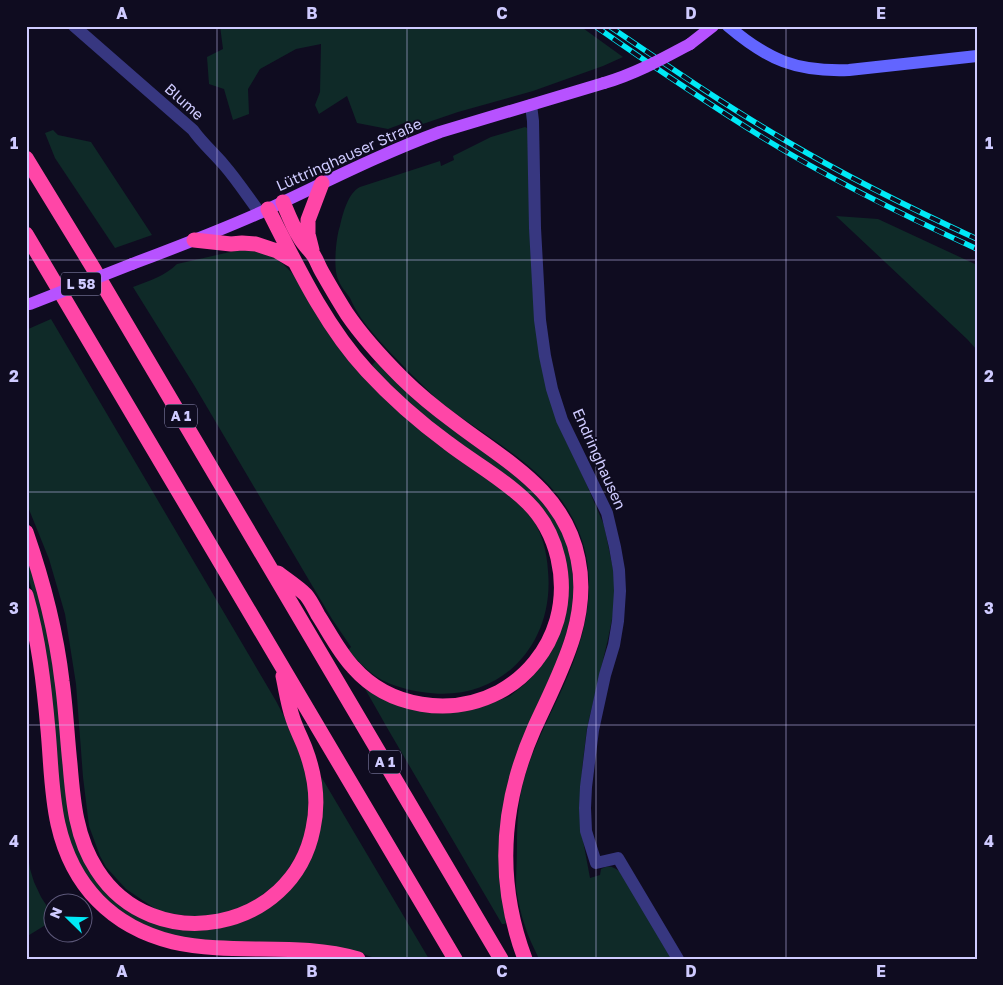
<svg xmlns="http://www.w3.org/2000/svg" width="1003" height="985" font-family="'Golos Text',sans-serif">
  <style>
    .green { fill: #0f2a28 }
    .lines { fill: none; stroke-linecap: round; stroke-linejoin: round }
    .street { stroke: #373780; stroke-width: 12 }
    .secondary { stroke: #6265ff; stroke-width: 12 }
    .primary { stroke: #b752ff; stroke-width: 12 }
    .highway { stroke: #ff46a7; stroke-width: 15 }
    .rail-casing { stroke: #00e9f6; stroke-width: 5.5 }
    .rail { stroke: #0f0c20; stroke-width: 4; stroke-dasharray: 11; stroke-linecap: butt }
    .primary-bridge { stroke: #b752ff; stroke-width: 12 }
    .grid { fill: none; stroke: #cfcbff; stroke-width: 1; stroke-opacity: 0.55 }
    .labels { text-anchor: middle; stroke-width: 4; stroke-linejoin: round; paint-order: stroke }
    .shield { fill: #0f0c20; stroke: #9592bc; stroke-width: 1 }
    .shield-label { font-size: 14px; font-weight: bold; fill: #cfcbff }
    .street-label { font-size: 15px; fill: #cfcbff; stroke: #0f0c20 }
    .neatline { fill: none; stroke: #cfcbff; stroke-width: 2 }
    .grid-label { font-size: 16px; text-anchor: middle; font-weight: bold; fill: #cfcbff }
  </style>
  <rect width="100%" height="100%" fill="#0f0c20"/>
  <path class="green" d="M220,26H580L623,57L603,66L533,91L458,112L414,127H409L407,122L388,129L357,123L347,96L319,114L315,105L320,92L321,44L296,49L260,69L248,89L249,114L233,120L224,89L209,84L207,57L223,49Z
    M525,127L527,128L528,132L533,296L557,422L586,483L604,525L613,569L615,590L613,614L608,639L587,728L582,769L580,824L590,878L600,875L601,869C609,865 612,866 619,871L675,959H539C534,948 528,937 525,926C521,915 517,897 516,886C516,873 517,859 517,845C517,824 518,803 523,783C532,749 549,718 563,687C589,630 603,567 568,510C539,462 481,435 438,400C429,392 421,383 412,375C394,356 376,339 361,318C357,312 353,305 350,298C346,292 340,286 338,279C333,269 336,237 340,226C343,213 348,193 360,187L440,161L441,166L454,160L453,156L491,137Z
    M53,130L58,135L91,142L152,235L115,248L55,158L45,133Z
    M836,216L878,219L977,265V350L967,339Z
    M239,250L261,251L276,259L283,264L292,273L328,331L513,498C519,504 526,510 531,517C542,532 547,552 548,571C555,646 498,705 422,692C408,690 394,686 382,680C369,673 358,661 348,650L351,647L332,619L313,587L194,385L133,287C149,281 165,276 177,264Z
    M51,319L276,701L289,726L305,768L309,796L307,829L297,855L281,880L249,905L204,918L160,912L126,889L106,867L100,856L89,826L83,777L76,684L65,614L49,559L26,502V330Z
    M377,360L504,466L540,498L558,523L570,552L574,587L572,611L566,634L556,664L528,727L503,905L506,923L504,924H502L389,731L364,687L479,708L510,696L526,683L541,667L557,638L555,529L424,417L371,366Z
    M26,552L45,617L93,876C123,918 173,939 224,927C233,925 245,922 253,917C257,914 260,909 264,906C271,899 278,891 285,884C292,877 304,868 309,859C325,836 319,800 319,773L429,959H378L363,954L343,949L208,941L184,938L149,928L116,909L88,880L72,848L63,818L34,596L26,570Z
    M26,843L30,869L34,882L41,897L52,914V921L26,937Z"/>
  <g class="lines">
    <path class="street" d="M74,26L193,130C202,143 214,153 224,165C237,180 248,197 260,213
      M531,105L533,121L535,228L540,320L545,356L552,389L562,420L607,513L615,547L619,570L620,591L618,621L614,645L605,675L593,730L586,787L585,808L586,831L596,863L618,858L678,959"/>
    <path class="secondary" d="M728,26C768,60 796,72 849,70L977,56"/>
    <path class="primary" d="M690,44L713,26
      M132,264C177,247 222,230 266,210C324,183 380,154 440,132L604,83"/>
    <path class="highway" d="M26,158L92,266L501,959
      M283,202C288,214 293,227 300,238C304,245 310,250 314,256C317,261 319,267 322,272C330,286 338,300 347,314C362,336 383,359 402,378C419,395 438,410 457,424C507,462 565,492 578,559C591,620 558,676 534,729C501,804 496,882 525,959
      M268,209C296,264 325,326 367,371C392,398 418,421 448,443C474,463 504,479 528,503C558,533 568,580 557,620C548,651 527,677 499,692C451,717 389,708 353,667C339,652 329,632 318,615C314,608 311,601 306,595C298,587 287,580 278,573
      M26,234L455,959
      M194,240L231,244L242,243L256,244L277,251L294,261
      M312,250L308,234V220L322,183
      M26,532C43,581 56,630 62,681C66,709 67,737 70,764C73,801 76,838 97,870C153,958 293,932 313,829C319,802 315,774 305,748C301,738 296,728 293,719C288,705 286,690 283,676
      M26,595C39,640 44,685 48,730C51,762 51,793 58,824C72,886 112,927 173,942C234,956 298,941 358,959"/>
    <g class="rail-casing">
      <path id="rail" d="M595,26C651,65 707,103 765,139C833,181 905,216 977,249
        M609,26C668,66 726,106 788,142C849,178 912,209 977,239"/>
    </g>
    <use href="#rail" class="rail"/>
    <path class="primary-bridge" d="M604,83C635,74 662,59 690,44
      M30,304L132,264"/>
  </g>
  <path class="grid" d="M217,26V959M407,26V959M596,26V959M786,26V959M26,260H977M26,492H977M26,725H977"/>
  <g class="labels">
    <g class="shield">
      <rect x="61" y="272.5" width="40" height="23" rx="4"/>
      <rect x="165" y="404.5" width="32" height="23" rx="4"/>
      <rect x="369" y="750.5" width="32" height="23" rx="4"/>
    </g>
    <g class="shield-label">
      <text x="81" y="289">L 58</text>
      <text x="181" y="421">A 1</text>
      <text x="385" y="767">A 1</text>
    </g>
    <g class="street-label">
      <text transform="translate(184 102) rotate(42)" y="5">Blume</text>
      <text transform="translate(349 155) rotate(-24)" y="5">Lüttringhauser Straße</text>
      <text transform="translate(599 459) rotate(66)" y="5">Endringhausen</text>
    </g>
  </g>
  <rect width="1003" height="985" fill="none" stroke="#0f0c20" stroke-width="55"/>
  <g transform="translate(68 918) rotate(293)"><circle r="24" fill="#0f0c20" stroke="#5c5879"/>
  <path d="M0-4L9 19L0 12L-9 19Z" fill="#00e9f6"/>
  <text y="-8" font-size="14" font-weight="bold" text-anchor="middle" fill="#cfcbff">N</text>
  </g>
  <rect x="28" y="28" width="948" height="930" class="neatline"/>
  <g class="grid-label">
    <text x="122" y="19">A</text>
    <text x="312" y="19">B</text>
    <text x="502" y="19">C</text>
    <text x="691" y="19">D</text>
    <text x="881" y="19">E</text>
    <text x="14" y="149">1</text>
    <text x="989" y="149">1</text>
    <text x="14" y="382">2</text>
    <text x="989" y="382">2</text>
    <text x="14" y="614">3</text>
    <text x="989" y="614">3</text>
    <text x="14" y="847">4</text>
    <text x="989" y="847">4</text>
    <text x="122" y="977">A</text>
    <text x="312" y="977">B</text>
    <text x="502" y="977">C</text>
    <text x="691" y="977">D</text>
    <text x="881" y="977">E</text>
  </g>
</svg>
